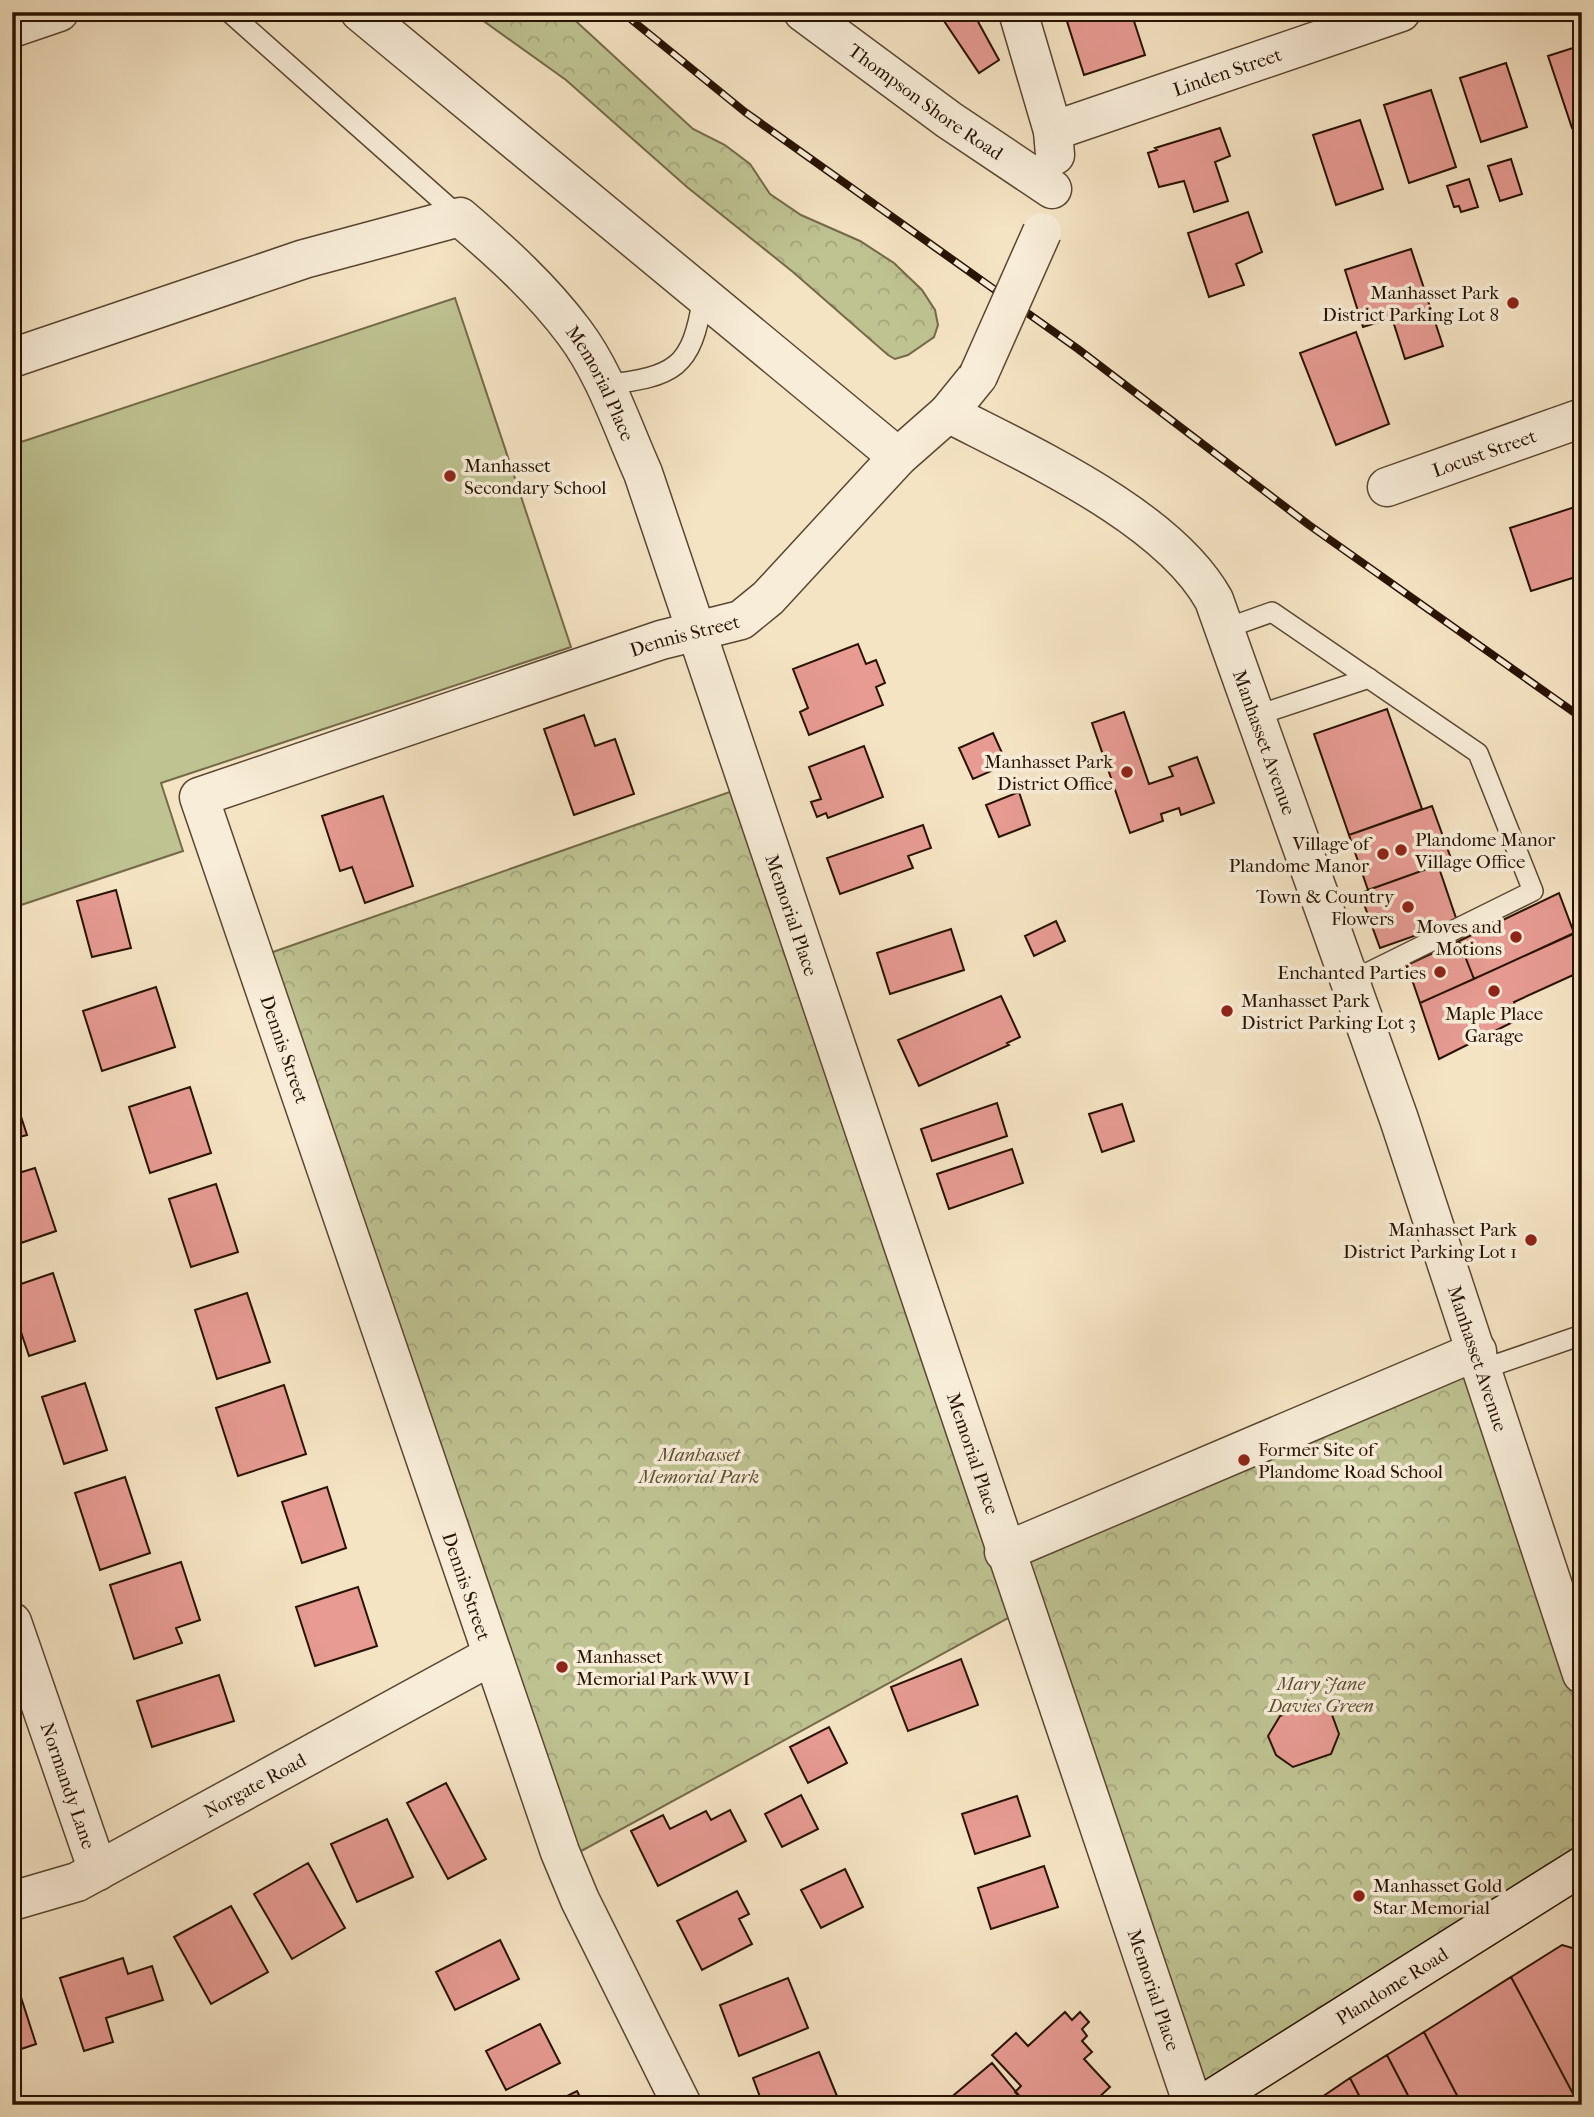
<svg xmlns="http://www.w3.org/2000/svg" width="1594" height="2117" font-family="'IM FELL French Canon',serif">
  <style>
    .green { fill: #bfc392; stroke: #746a49; stroke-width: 2 }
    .forest { fill: url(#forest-crowns); stroke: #746a49; stroke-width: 2 }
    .building { fill: #e79b93; stroke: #281200; stroke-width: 2 }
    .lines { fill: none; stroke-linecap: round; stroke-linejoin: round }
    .service-casing { stroke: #5b4631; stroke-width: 22 }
    .minor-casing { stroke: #5b4631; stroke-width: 41 }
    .secondary-casing { stroke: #281200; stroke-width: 41 }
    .service { stroke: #f8edd9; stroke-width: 19 }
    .minor { stroke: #f8edd9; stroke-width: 38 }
    .secondary { stroke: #f8edd9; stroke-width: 38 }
    .rail-casing { stroke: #281200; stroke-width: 8 }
    .rail { stroke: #f8edd9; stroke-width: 5; stroke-dasharray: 16; stroke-linecap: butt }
    .minor-bridge-casing { stroke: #5b4631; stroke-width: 41; stroke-linecap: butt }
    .minor-bridge { stroke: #f8edd9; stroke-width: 38 }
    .poi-dot { fill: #8f2418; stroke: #f8edd9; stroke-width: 2.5 }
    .labels { text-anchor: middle; stroke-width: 7; stroke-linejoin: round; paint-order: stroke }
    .street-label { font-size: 19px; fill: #281200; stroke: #f8edd9 }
    .poi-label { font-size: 19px; fill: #281200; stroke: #f8edd9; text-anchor: end }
    .park-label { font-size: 19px; font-style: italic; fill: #5d5033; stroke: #f8edd9 }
  </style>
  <defs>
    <pattern id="forest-crowns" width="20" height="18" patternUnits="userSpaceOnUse" patternTransform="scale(1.75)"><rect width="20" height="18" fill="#bfc392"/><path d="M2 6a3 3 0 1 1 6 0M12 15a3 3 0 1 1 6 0" fill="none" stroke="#a4a67c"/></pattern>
  </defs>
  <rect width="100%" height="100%" fill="#f5e4c4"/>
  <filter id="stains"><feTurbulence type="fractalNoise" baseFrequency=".00286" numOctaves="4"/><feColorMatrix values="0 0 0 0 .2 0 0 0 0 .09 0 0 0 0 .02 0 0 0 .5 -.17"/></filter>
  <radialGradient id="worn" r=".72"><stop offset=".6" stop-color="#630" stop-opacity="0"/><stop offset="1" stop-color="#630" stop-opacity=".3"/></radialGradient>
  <path class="green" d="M455,298L571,647L161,783L183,851L12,908V445Z"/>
  <path class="forest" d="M471,12H566L693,129L725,145L750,164L770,194L801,215L860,241L894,263L922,290L935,310L938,325L934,337L908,355L895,359L888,355L793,272L687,187L566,80Z
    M741,788L1004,1552L1477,1351L1582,1674V1866L1202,2105L1023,1610L563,1861L253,959Z"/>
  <path class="building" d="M938,12H985L976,18L999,60L979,73Z
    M1073,12H1131L1145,55L1084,75L1065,15Z
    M1582,45V125L1572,128L1548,56Z
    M1506,63L1527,127L1481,142L1460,78Z
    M1431,90L1456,167L1409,183L1384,105Z
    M1360,120L1383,189L1336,205L1313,135Z
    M1220,128L1230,156L1215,162L1228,201L1194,212L1184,181L1159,187L1148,153L1157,150L1155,148Z
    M1511,159L1522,194L1500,201L1488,166Z
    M1469,179L1478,207L1461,212L1459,206L1454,207L1447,186Z
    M1248,212L1262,252L1236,264L1244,285L1209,297L1188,233Z
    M1411,249L1443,346L1405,359L1392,318L1363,327L1345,270Z
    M1356,332L1389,424L1336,445L1300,353Z
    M1578,506L1582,518V575L1531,591L1510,528Z
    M858,644L866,664L876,660L885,683L876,687L883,705L809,735L800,712L808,708L793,669Z
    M1387,709L1422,809L1349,835L1314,734Z
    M1124,712L1149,784L1173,776L1169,767L1197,757L1214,803L1181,815L1179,808L1161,814L1163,821L1130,833L1092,723Z
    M584,715L595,746L615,739L634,794L574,815L544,729Z
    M993,733L1007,764L973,779L959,748Z
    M864,746L883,797L828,818L826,813L817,817L811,802L821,799L809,767Z
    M1019,792L1030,825L999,837L986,805Z
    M383,796L413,886L365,903L352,867L340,871L322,816Z
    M1432,806L1453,864L1439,869L1438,865L1368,890L1349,835Z
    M923,825L931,848L908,856L913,868L840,894L827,858Z
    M1438,865L1457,921L1380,948L1360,893Z
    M116,890L131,948L92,957L77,901Z
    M1559,893L1574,933L1474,979L1459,941Z
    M1056,921L1065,941L1034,956L1025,936Z
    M951,929L964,970L890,994L877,953Z
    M1582,930V971L1514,1002L1519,1019L1439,1059L1420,1003Z
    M1459,941L1474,979L1420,1003L1407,965Z
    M156,987L175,1047L102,1071L83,1011Z
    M1001,996L1020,1037L1007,1043L1009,1045L919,1086L898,1040Z
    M190,1087L211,1153L150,1173L129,1107Z
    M12,1089L27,1135L12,1139Z
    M997,1103L1007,1136L932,1161L921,1129Z
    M1122,1104L1134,1141L1102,1152L1089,1114Z
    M1012,1149L1023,1183L949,1209L937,1174Z
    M35,1168L56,1231L12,1246V1175Z
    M216,1184L238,1252L191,1267L169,1199Z
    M53,1273L75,1341L29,1356L12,1305V1287Z
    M247,1293L270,1362L217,1379L195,1310Z
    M85,1383L107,1450L64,1464L42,1397Z
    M284,1385L306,1454L238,1476L216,1408Z
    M125,1477L150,1553L100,1570L75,1493Z
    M327,1487L346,1548L302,1563L282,1502Z
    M181,1562L200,1620L176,1628L182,1643L134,1659L110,1585Z
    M358,1587L377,1646L315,1666L296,1607Z
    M961,1659L978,1705L908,1731L891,1687Z
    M219,1675L234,1721L152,1747L137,1701Z
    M1313,1704L1331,1712L1339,1734L1331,1754L1293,1767L1276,1755L1268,1736L1280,1716Z
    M829,1727L847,1763L808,1783L790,1747Z
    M446,1783L486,1859L448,1879L407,1803Z
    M801,1795L818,1829L782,1847L765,1814Z
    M1017,1796L1030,1836L975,1854L962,1814Z
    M730,1810L746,1841L658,1886L631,1831L663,1815L670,1829L706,1811L711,1820Z
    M387,1819L413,1877L357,1902L331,1844Z
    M308,1863L345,1928L292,1959L254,1894Z
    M1044,1866L1058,1907L991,1929L978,1888Z
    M845,1869L863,1907L821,1928L801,1890Z
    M737,1891L749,1914L739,1919L752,1944L702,1970L677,1921Z
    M231,1906L268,1972L211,2004L174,1937Z
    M500,1940L519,1979L455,2010L436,1972Z
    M1562,1945L1576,1949L1582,1959V2105H1579L1511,1977Z
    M123,1958L128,1974L152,1966L163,2000L106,2018L113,2042L84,2051L60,1978Z
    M1511,1977L1579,2105H1462L1424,2032Z
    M788,1978L808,2028L739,2056L720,2005Z
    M18,1988L36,2044L12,2052V1990Z
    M1065,2012L1072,2020L1080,2012L1089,2022L1082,2029L1087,2036L1082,2041L1092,2052L1084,2059L1110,2087L1096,2100L1100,2105H1027L1015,2092L1021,2086L992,2055L1016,2033L1028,2046Z
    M540,2024L560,2063L506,2090L486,2051Z
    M1424,2032L1462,2105H1413L1387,2055Z
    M819,2052L839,2101L829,2105H763L753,2078Z
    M1387,2055L1413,2105H1364L1350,2078Z
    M992,2063L1027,2105H942Z
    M1350,2078L1364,2105H1314L1313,2103Z
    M577,2091L584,2105H549Z"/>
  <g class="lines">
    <g class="service-casing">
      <path id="service" d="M229,12L460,217
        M605,385C674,376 692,370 703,296
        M1227,628L1272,612L1478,753L1533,891L1351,981
        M1258,715L1369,678
        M1483,1369L1582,1335"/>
    </g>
    <g class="minor-casing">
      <g id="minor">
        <path d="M360,12L898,457"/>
        <path id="s1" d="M803,12L949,120L1052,189"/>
        <path d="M1018,12L1053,131L1055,155"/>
        <path d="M12,28L59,12"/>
        <path id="s2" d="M1053,131L1401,12"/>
        <path id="s3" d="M12,358L304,259L460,217C502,253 541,288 574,332C605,373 622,426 643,473L1193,2105"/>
        <path id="s4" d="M978,376L948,413C1031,456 1168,517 1214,600L1399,1119L1582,1674"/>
        <path id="s5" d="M1387,487L1582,418"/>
        <path d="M1004,1552L1477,1351"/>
        <path id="s6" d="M12,1622L98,1871"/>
        <path id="s7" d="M12,1901L77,1882L491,1656"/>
        <path id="s8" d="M682,2105L580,1900L560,1852L199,797L661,640L741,620L768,598L898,457L948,413"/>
      </g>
    </g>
    <g class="secondary-casing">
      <g id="secondary">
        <path id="s9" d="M1202,2105L1582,1866"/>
      </g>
    </g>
    <use href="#service" class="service"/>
    <use href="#minor" class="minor"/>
    <use href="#secondary" class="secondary"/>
    <g class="rail-casing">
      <path id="rail" d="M622,12L745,112L1078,349L1309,525L1582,718"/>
    </g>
    <use href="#rail" class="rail"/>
    <g class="minor-bridge-casing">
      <path id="minor-bridge" d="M978,376L1042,232"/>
    </g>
    <use href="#minor-bridge" class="minor-bridge"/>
  </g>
  <g class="poi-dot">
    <circle cx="1513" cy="303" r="7"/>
    <circle cx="450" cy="476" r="7"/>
    <circle cx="1127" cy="772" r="7"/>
    <circle cx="1401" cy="850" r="7"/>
    <circle cx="1383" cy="854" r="7"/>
    <circle cx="1408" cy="907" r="7"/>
    <circle cx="1516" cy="937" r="7"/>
    <circle cx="1440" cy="972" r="7"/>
    <circle cx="1494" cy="991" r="7"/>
    <circle cx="1227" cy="1011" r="7"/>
    <circle cx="1531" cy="1240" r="7"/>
    <circle cx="1244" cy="1460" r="7"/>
    <circle cx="562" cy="1667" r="7"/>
    <circle cx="1359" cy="1896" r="7"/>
  </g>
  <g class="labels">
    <g class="street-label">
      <text dy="7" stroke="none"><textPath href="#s2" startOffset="184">Linden Street</textPath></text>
      <text dy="7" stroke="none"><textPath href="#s1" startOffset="152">Thompson Shore Road</textPath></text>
      <text dy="7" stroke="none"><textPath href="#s3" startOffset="690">Memorial Place</textPath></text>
      <text dy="7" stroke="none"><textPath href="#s5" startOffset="103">Locust Street</textPath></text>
      <text dy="7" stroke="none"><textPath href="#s8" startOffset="1908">Dennis Street</textPath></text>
      <text dy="7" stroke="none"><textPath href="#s4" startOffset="528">Manhasset Avenue</textPath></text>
      <text dy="7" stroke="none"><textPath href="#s3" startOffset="1256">Memorial Place</textPath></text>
      <text transform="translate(285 1049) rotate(71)" y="7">Dennis Street</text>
      <text dy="7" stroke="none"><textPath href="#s4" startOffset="1180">Manhasset Avenue</textPath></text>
      <text dy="7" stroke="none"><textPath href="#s3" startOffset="1824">Memorial Place</textPath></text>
      <text transform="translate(467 1586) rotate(71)" y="7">Dennis Street</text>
      <text dy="7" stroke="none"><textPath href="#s7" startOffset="270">Norgate Road</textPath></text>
      <text dy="7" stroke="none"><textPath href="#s6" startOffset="173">Normandy Lane</textPath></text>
      <text dy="7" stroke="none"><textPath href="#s9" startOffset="224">Plandome Road</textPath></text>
      <text dy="7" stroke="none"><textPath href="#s3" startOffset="2390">Memorial Place</textPath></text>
    </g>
    <g class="poi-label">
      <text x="1499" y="299">Manhasset Park<tspan x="1499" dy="22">District Parking Lot 8</tspan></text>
      <text x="464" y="472" text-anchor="start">Manhasset<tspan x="464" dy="22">Secondary School</tspan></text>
      <text x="1113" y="768">Manhasset Park<tspan x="1113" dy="22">District Office</tspan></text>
      <text x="1415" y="846" text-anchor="start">Plandome Manor<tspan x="1415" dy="22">Village Office</tspan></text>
      <text x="1369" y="850">Village of<tspan x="1369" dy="22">Plandome Manor</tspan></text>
      <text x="1394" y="903">Town &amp; Country<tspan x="1394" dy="22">Flowers</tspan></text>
      <text x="1502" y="933">Moves and<tspan x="1502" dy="22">Motions</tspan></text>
      <text x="1426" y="979">Enchanted Parties</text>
      <text x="1241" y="1007" text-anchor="start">Manhasset Park<tspan x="1241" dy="22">District Parking Lot 3</tspan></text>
      <text x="1494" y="1020" text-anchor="middle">Maple Place<tspan x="1494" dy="22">Garage</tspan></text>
      <text x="1517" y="1236">Manhasset Park<tspan x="1517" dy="22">District Parking Lot 1</tspan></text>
      <text x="1258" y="1456" text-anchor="start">Former Site of<tspan x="1258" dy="22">Plandome Road School</tspan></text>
      <text x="576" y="1663" text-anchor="start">Manhasset<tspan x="576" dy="22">Memorial Park WW I</tspan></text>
      <text x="1373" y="1892" text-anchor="start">Manhasset Gold<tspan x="1373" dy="22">Star Memorial</tspan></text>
    </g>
    <g class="park-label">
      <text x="699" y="1461">Manhasset<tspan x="699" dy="22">Memorial Park</tspan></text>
      <text x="1321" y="1690">Mary Jane<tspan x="1321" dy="22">Davies Green</tspan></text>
    </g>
  </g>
  <rect width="1594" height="2117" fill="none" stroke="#f5e4c4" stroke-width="42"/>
  <rect x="14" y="14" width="1566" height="2089" fill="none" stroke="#281200" stroke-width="3.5"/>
  <rect x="21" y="21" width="1552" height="2075" fill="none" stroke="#281200" stroke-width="2"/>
  <rect width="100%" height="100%" filter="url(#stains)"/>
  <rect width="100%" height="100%" fill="url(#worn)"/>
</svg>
